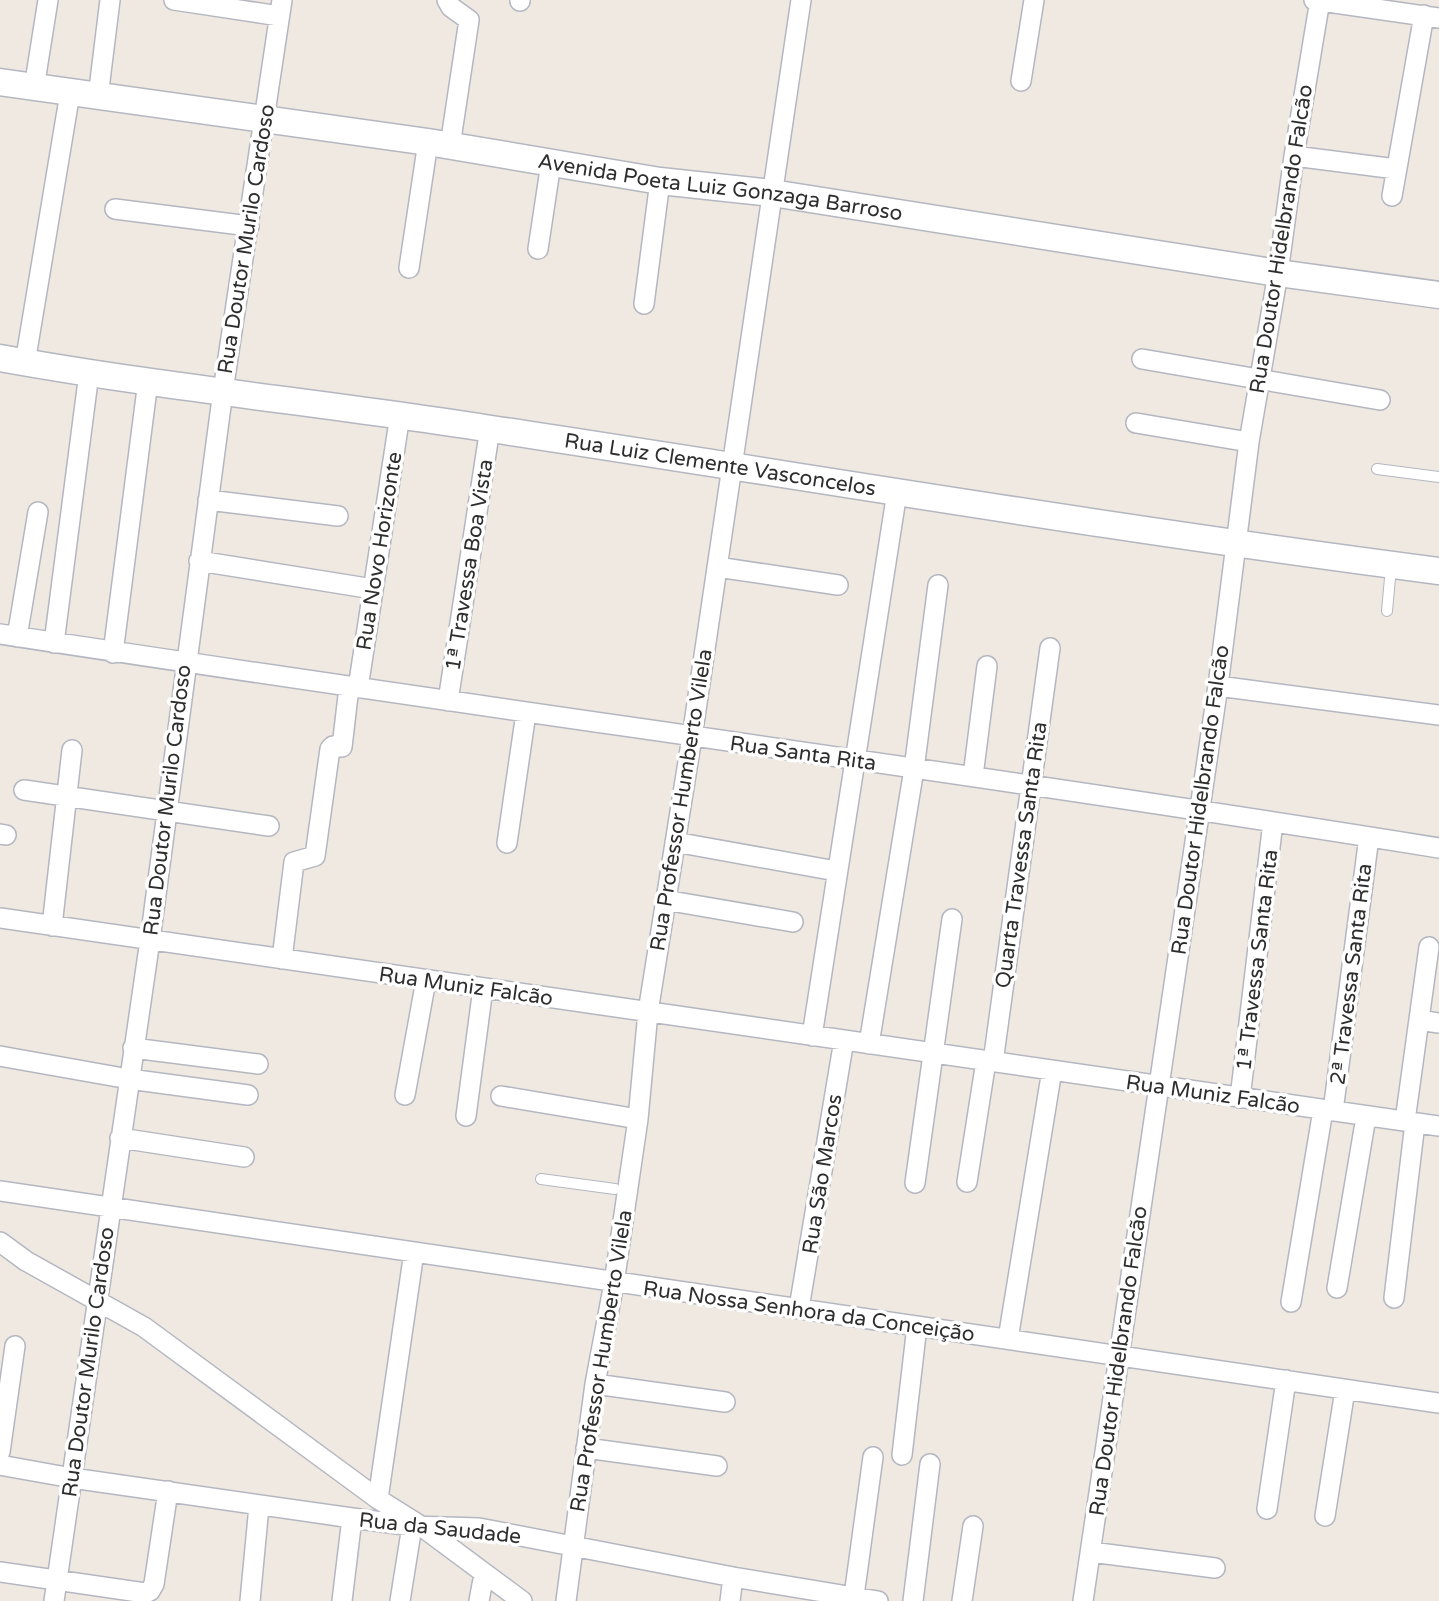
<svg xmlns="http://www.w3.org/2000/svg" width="1439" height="1601" font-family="'Varela Round',sans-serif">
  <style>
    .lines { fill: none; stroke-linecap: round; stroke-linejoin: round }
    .lane-casing { stroke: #b4b7c1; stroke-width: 12 }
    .street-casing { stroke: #b4b7c1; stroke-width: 22 }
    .secondary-casing { stroke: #b4b7c1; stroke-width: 29 }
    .lane { stroke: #fff; stroke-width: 10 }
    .street { stroke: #fff; stroke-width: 19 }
    .secondary { stroke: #fff; stroke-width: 26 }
    .labels { text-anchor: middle; stroke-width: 7; stroke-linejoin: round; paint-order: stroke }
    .street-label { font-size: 21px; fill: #2e2e2e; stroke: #fff }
  </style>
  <rect width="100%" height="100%" fill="#efe9e1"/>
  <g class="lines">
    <g class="lane-casing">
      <path id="lane" d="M1377,469L1439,477
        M1387,611L1391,567
        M541,1179L615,1189"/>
    </g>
    <g class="street-casing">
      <path id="street" d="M174,0L279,16
        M447,0L451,7L469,20L450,146
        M1314,0L1439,18
        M520,1V0
        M1021,81L1034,0
        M34,88L48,0
        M98,97L110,0
        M1294,156L1396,169
        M1392,196L1424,15
        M115,209L249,226
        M538,249L551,163
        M409,268L428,142
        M644,304L660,181
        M1142,359L1380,400
        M25,363L70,93
        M1136,423L1249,442
        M208,500L338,516
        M199,561L373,589
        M717,567L838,585
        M0,634C479,708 960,771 1439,848
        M17,637L38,512
        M54,643L89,373
        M113,653L148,381
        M1218,686L1439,715
        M358,688L400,415
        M448,701L490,428
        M973,776L987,666
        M24,790L269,826
        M0,834L6,835
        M675,842L836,871
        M507,843L526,713
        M665,900L793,922
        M0,918L1439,1126
        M52,926L72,750
        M282,959L294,862L315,856L330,749L333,746L342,747L349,687
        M1419,1020L1439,1023
        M812,1036L897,492
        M869,1044L914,769L938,585
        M133,1048L258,1064
        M0,1056L129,1079L248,1095
        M993,1062L1050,648
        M405,1095L426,980
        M501,1096L638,1119
        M1240,1098L1273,822
        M1333,1111L1369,837
        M466,1116L483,988
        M1405,1121L1429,947
        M120,1138L244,1157
        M967,1182L986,1061
        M915,1183L952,919
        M0,1191L1439,1403
        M0,1242L26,1261L144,1327L378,1499L421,1526L522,1601
        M1337,1288L1366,1117
        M1394,1298L1415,1123
        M1291,1302L1323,1110
        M799,1308L844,1040
        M1008,1339L1052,1070
        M595,1384L725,1402
        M586,1448L717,1466
        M0,1452L15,1346
        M902,1455L917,1326
        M0,1465L72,1478L352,1518L412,1526L479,1528L733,1577L878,1601
        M378,1499L414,1252
        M1267,1509L1286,1380
        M1325,1516L1345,1390
        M1091,1552L1215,1568
        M0,1572L145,1593L150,1591L154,1584L168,1491
        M854,1596L873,1457
        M54,1601L150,940L223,391L282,0
        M250,1601L259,1506
        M342,1601L352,1518
        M400,1601L412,1526
        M479,1601L484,1574
        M566,1601L595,1384L614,1283L638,1119L648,1012L692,737L801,0
        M730,1601L733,1577
        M913,1601L930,1464
        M962,1601L973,1526
        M1083,1601L1218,686L1249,442L1278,273L1294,156L1320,0"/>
    </g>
    <g class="secondary-casing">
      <g id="secondary">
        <path id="s1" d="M0,82L428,142L660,181L772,193L1278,273L1439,295"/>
        <path id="s2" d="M0,358C161,387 323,403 485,428C803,476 1120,530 1439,571"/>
      </g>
    </g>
    <use href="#lane" class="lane"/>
    <use href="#street" class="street"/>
    <use href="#secondary" class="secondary"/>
  </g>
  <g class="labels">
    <g class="street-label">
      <text dy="7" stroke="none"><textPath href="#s1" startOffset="728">Avenida Poeta Luiz Gonzaga Barroso</textPath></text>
      <text transform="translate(246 239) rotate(-81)" y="7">Rua Doutor Murilo Cardoso</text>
      <text transform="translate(1281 239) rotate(-81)" y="7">Rua Doutor Hidelbrando Falcão</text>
      <text dy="7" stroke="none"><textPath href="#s2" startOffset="728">Rua Luiz Clemente Vasconcelos</textPath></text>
      <text transform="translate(379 551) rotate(-81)" y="7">Rua Novo Horizonte</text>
      <text transform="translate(469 565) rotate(-81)" y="7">1ª Travessa Boa Vista</text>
      <text transform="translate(803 753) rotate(8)" y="7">Rua Santa Rita</text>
      <text transform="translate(167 800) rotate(-83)" y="7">Rua Doutor Murilo Cardoso</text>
      <text transform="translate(681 800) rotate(-81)" y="7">Rua Professor Humberto Vilela</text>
      <text transform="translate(1200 800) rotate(-82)" y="7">Rua Doutor Hidelbrando Falcão</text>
      <text transform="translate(1021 855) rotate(-82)" y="7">Quarta Travessa Santa Rita</text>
      <text transform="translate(1257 960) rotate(-83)" y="7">1ª Travessa Santa Rita</text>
      <text transform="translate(1351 974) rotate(-83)" y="7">2ª Travessa Santa Rita</text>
      <text transform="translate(466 986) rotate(8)" y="7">Rua Muniz Falcão</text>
      <text transform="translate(1213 1094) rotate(8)" y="7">Rua Muniz Falcão</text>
      <text transform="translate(822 1174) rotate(-81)" y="7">Rua São Marcos</text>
      <text transform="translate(809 1311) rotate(8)" y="7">Rua Nossa Senhora da Conceição</text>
      <text transform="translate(601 1361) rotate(-81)" y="7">Rua Professor Humberto Vilela</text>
      <text transform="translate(1118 1361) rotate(-82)" y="7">Rua Doutor Hidelbrando Falcão</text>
      <text transform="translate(88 1362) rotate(-82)" y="7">Rua Doutor Murilo Cardoso</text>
      <text transform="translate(440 1528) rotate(6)" y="7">Rua da Saudade</text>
    </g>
  </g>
</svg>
